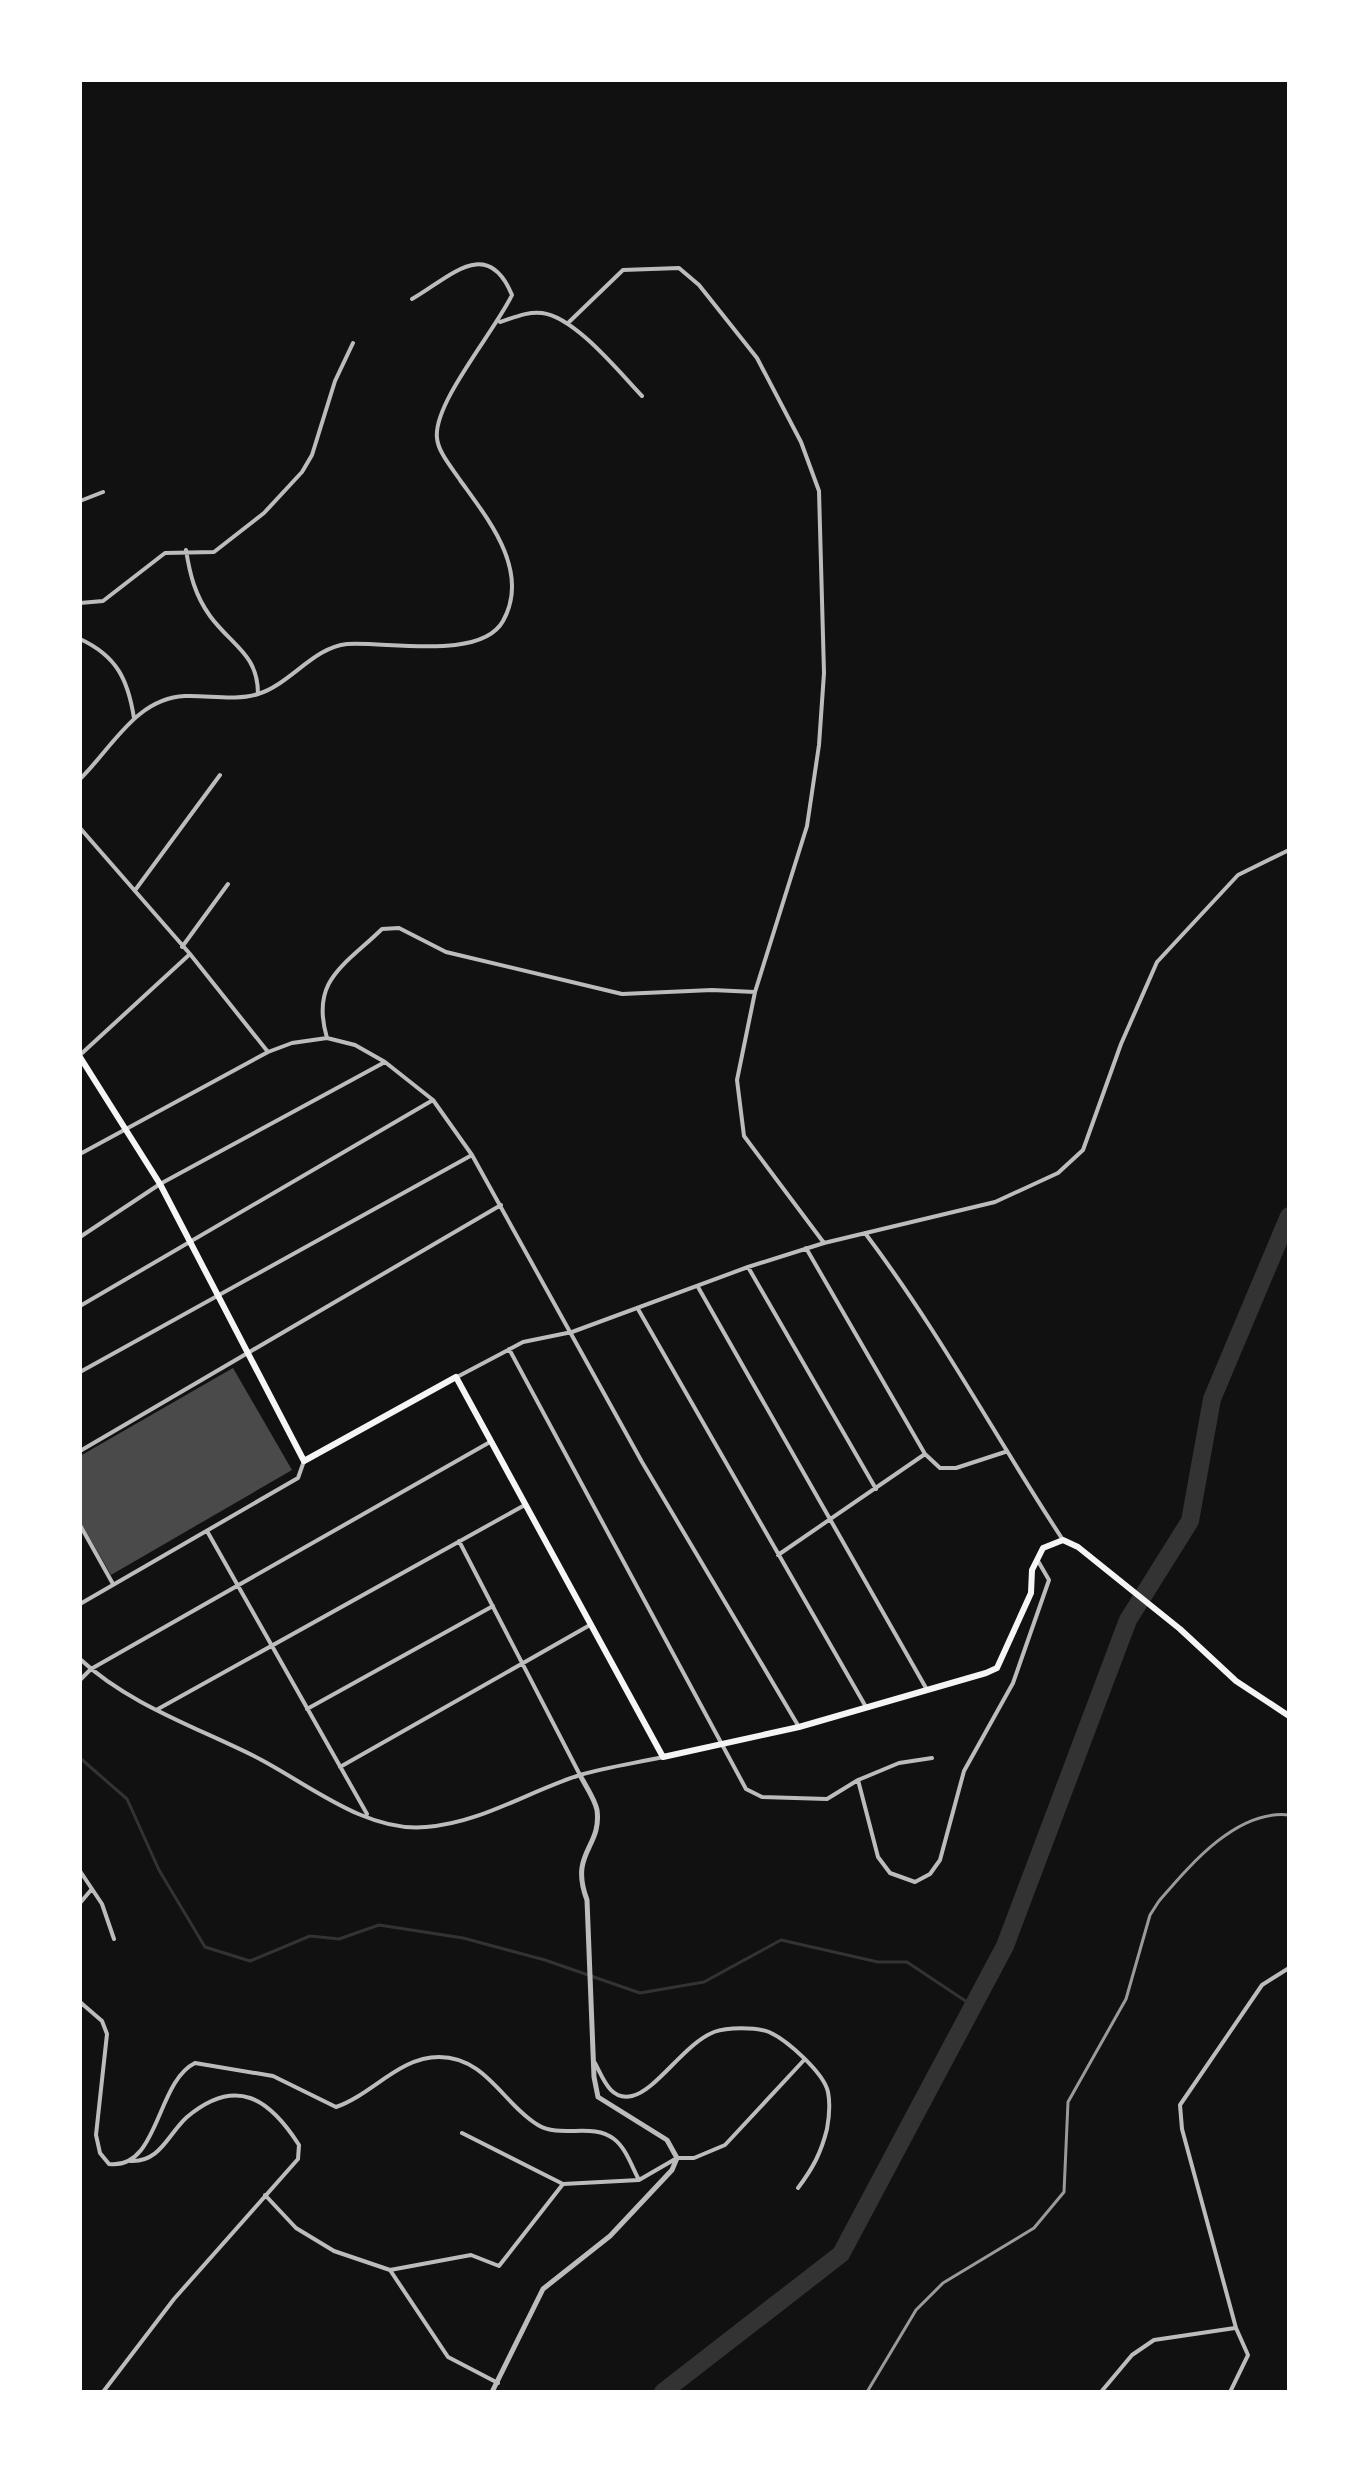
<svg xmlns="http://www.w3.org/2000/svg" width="1369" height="2472" font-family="'Zilla Slab',serif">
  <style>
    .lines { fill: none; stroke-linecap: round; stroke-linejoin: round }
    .stream { stroke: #333; stroke-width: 3 }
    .river { stroke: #333; stroke-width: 18 }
    .building { fill: #4a4a4a }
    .minor { stroke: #bcbcbc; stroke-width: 4 }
    .tertiary { stroke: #bcbcbc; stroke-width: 5 }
    .secondary { stroke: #f5f5f5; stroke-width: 6 }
    .rail { stroke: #9a9a9a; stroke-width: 3 }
  </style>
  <rect width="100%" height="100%" fill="#111"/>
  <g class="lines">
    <path class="stream" d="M80,1758L127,1799L159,1870L205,1947L250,1961L310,1936L339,1939L379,1925L463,1938L545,1960L640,1993L704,1982L781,1940L878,1962H907L973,2006"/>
    <path class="river" d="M663,2392L841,2254L1005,1946L1128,1620L1190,1521L1212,1399L1289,1216"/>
  </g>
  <path class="building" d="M233,1368L292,1470L111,1575L80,1521V1456Z"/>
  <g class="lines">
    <path class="minor" d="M500,322C513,318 528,311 542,313C575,317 619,372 642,396
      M568,323L623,270L679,268L699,285L757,358L801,442L819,491L824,673L819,745L807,826L755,992L737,1080L744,1136L824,1243
      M80,501L103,492
      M186,550C190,575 195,595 210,616C232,646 258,654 258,694
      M80,603L103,601L165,553L214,552L264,513L302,472L312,455L335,381L353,343
      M80,639C117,656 128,680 134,718
      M80,779C112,748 136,698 185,696C208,695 236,701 258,694C289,685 314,647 347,644C386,641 481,661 503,621C531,571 488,519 460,480C452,468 438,452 437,438C433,403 495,331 512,295C487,235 449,278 412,299
      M80,828L190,954L268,1052
      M136,889L220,775
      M182,947L228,884
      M327,1038C310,980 344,966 382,929L399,928L446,952L622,994L712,990L755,992
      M80,1055L190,954
      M80,1154L268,1052L292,1043L327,1038L355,1045L385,1062L433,1100L472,1155L642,1462L799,1727
      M865,1233C939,1331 996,1438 1063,1540
      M80,1237L160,1184L385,1062
      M806,1248L925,1454L940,1468H956L1005,1452
      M748,1267L876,1489
      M698,1287L926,1688
      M80,1306L433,1100
      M638,1309L866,1707
      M509,1349L746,1789L762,1797L827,1799L858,1780L899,1763L932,1758
      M80,1372L472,1155
      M457,1377L523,1342L572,1332L748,1267L824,1243L995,1202L1058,1173L1083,1150L1121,1044L1157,962L1238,875L1289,850
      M80,1451L501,1205
      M80,1525L113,1584
      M207,1531L367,1814
      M459,1541L580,1775
      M778,1555L925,1454
      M80,1604L298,1478L304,1461
      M80,1659C128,1704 196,1727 254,1756C306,1782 365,1833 426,1827C481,1823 529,1791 580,1775C607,1767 636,1763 663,1757
      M80,1680L91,1669L490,1442
      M158,1709L523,1506
      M307,1709L493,1606
      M340,1767L590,1625
      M858,1780L878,1857L890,1873L915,1882L930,1874L940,1860L964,1771L1013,1683L1049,1580L1038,1561
      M80,1871L102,1904L114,1939
      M80,1903L91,1890
      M80,2002L102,2021L107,2034L96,2135L100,2153L109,2164C159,2170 156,2082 195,2063L273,2076L336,2107C373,2094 399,2057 439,2057C486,2057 503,2104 538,2125C561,2139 592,2122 614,2139C626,2148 632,2167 639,2180
      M80,2014V2002
      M595,2063C603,2078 610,2101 632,2096C657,2090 684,2044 714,2032C727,2027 756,2027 769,2032C787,2040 824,2073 828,2092C830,2102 829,2118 827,2129C821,2153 813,2168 798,2188
      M563,2184L639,2180L677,2158H694L725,2145L805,2059
      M265,2195L296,2228L334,2251L390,2270L471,2255L499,2266L563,2184L462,2133
      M390,2270L448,2357L498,2383
      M103,2392L174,2299L298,2159L299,2145C269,2098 236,2076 187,2117C168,2134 160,2163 130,2161
      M1101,2392L1132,2355L1154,2340L1235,2328
      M1230,2392L1248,2355L1236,2328L1182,2129L1180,2105L1262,1985L1289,1968"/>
    <path class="tertiary" d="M492,2392L543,2289L610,2236L672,2170L677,2158L667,2140L598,2097L594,2077L587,1900C569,1852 602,1848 597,1810C595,1799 585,1785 580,1775"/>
    <path class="secondary" d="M80,1057L160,1184L304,1461L456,1377L663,1757L799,1727L986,1673L997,1668L1031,1593L1032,1570L1043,1548L1063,1540L1078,1547L1180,1629L1236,1681L1289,1716"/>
    <path class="rail" d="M867,2392L916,2310L943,2283L1034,2228L1064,2192L1068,2102L1126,1999L1150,1915L1159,1901C1190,1865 1237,1809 1289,1815"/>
  </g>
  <rect width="1369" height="2472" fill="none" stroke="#ffffff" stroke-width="164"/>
</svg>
